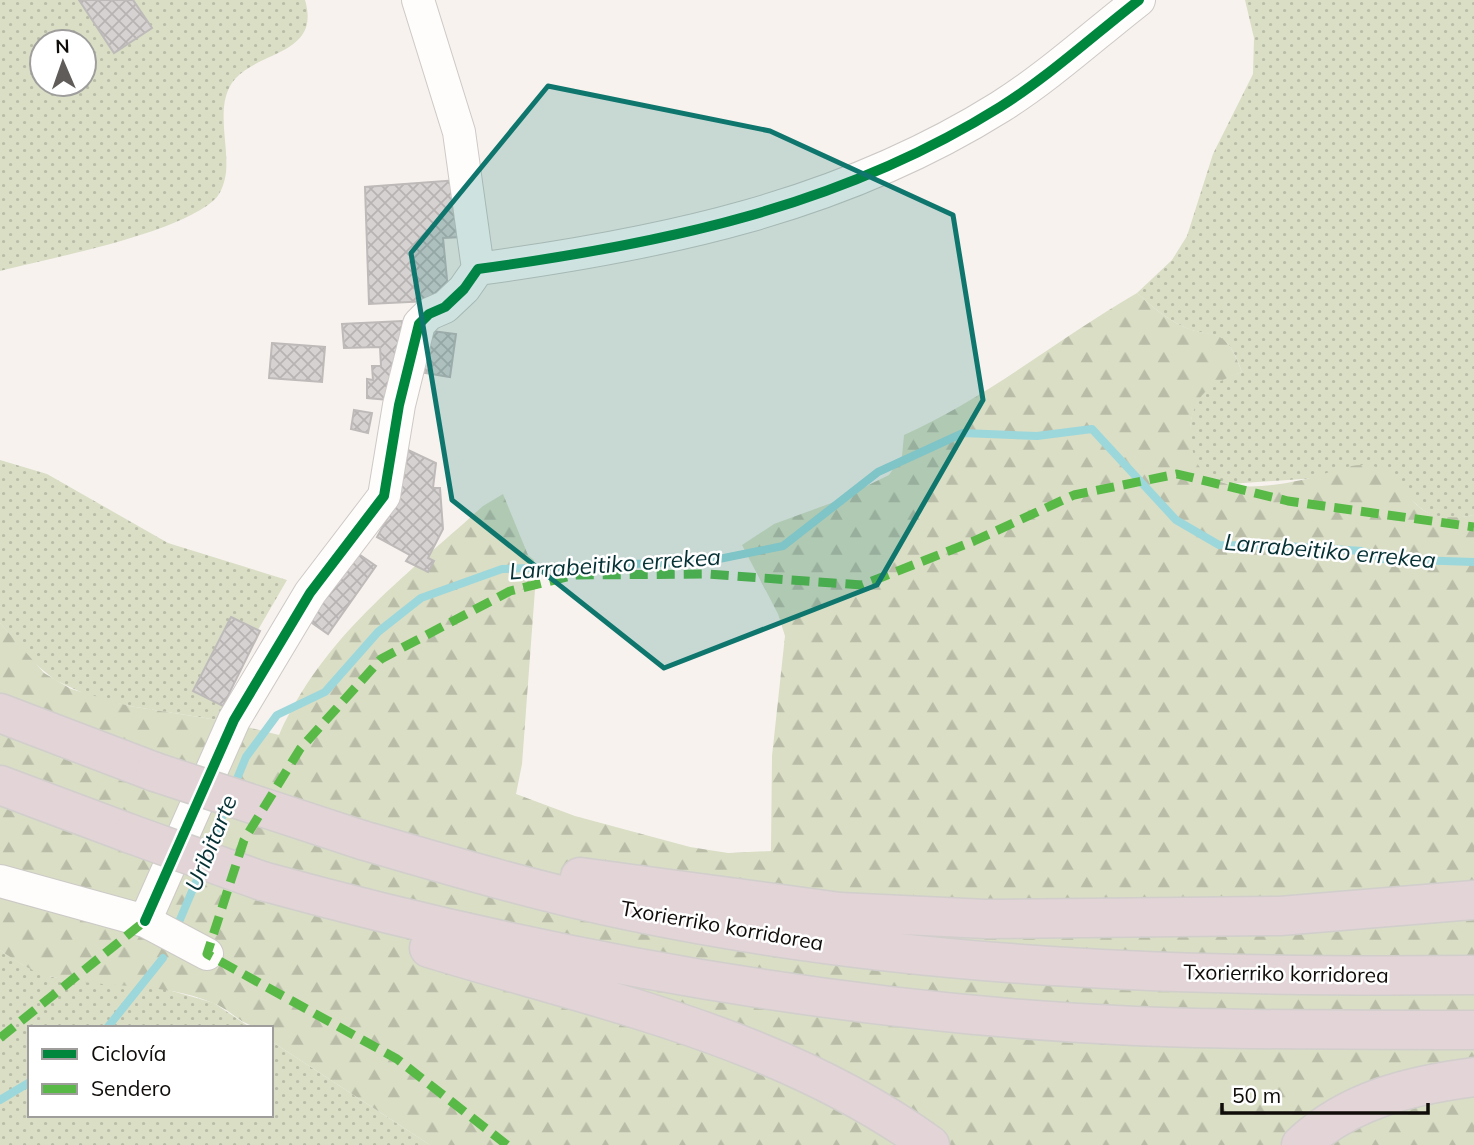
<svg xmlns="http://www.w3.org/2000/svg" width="1474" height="1145" font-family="Mulish,sans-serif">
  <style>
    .grass { fill: url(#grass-dots); fill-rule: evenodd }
    .forest { fill: url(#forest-firs) }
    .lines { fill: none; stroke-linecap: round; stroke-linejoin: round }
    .stream { stroke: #9cd7dc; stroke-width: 8 }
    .building { fill: url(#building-cross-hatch); stroke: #bebab9; stroke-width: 2 }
    .minor-casing { stroke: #cdc9c6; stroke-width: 34 }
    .motorway-casing { stroke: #d1cecc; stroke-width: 41 }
    .minor { stroke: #fefdfc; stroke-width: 32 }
    .motorway { stroke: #e2d4d7; stroke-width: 38 }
    .motorway-bridge-casing { stroke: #d1cecc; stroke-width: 41; stroke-linecap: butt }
    .motorway-bridge { stroke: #e2d4d7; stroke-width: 38 }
    .quiet { stroke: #58b947; stroke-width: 9; stroke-dasharray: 18 9; stroke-linecap: butt }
    .cycleway-casing { stroke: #fff; stroke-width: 15 }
    .cycleway { stroke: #00873e; stroke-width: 10 }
    .marked { fill: #0f766e; fill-opacity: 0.2; stroke: #0f766e; stroke-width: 5; stroke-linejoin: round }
    .labels { text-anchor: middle; stroke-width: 5; stroke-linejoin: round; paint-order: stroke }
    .street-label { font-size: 21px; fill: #0f0c09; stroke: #fff }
    .water-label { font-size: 23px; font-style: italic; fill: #053135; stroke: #fff }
  </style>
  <defs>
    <pattern id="grass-dots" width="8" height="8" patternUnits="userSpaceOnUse" patternTransform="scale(1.75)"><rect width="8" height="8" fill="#d9dec5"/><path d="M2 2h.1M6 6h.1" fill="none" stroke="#b9bda8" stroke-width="1.8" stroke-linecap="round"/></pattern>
    <pattern id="forest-firs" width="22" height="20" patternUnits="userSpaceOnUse" patternTransform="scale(1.75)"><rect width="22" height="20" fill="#d9dec5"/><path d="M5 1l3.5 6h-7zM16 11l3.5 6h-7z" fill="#b9bda8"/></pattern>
    <pattern id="building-cross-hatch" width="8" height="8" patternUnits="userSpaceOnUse" patternTransform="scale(1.75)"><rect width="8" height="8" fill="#d6d2d1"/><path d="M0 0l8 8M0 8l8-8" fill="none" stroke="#b6b3b2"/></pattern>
  </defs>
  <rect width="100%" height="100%" fill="#f7f2ee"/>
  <path class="grass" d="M0,0H305C321,54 261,50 235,79C214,103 229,143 226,172C225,181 222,190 217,197C184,233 50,258 0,271ZM42,42H84V84H42Z
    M1245,0H1474V515C1423,525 1419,506 1388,473L1229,484C1220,482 1211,481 1204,474C1186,457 1186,416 1200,397C1210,383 1227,377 1242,372C1224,320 1211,343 1176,323C1162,315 1149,304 1137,293L1172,260L1187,236L1213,154L1253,74L1254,38Z
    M0,460L47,474L168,543L287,580L234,671L224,721L129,706L87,695L55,680L33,662L0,623Z
    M0,950L23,965L52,977L158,987L214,1003L251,1028H30V1115H271V1041L430,1145H0Z"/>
  <path class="forest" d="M1137,293C1149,304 1162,315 1176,323C1212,343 1223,319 1242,372C1224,379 1205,386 1196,405C1189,419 1189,437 1193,452C1204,501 1278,486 1314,477C1333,472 1352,462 1372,466C1418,475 1398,529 1474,515V1145H430L271,1041V1028C239,1028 239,1014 213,1003C161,981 106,989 53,977C33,973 16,961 0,950V623L44,673L71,689L129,706L224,721L279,735C324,635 404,578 483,506L503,494L528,555L534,560L536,576L522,764L516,794L575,816L690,847L728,853L771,851L772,756L785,636L778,614L742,545L774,524L834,502L889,475L902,456L904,435C988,397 1058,339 1137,293Z"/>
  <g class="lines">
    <path class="stream" d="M234,786L246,757L277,715L325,692L378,632L421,598L502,569L709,561L783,546L878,472L963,433L1037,436L1092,429L1176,520L1219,545L1285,546L1362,551L1384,559L1474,562
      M208,851L227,805
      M176,929L201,870
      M107,1028L163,958
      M0,1100L30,1082"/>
  </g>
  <path class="building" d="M79,0H133L152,28L114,53Z
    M458,180L461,237L443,238L449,300L369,304L365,187Z
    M402,321L400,401L367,398V379L373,380L372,366H381L380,347L344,348L342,324Z
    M424,330L456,334L450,377L419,372Z
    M272,343L325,347L322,382L269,378Z
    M354,410L372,413L368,433L351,429Z
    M408,450L436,463L433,488H440L443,529L428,558L434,561L428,572L406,561L410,555L377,537L399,497Z
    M350,548L376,566L328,634L302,616Z
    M231,617L260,631L223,706L193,691Z"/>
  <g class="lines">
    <g class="minor-casing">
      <path id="minor" d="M418,0L459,132L478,269
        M0,881L145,921L207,954
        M145,921L234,720L310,593L384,496L399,405L419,324L429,314L445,307L464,289L478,269C662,244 840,207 1000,107C1048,77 1094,35 1139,0"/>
    </g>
    <g class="motorway-casing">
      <path id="motorway" d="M0,713L155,772
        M0,785L131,834
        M362,840C451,866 539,892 630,911C907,969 1192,978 1474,975
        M580,877L840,912L986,919L1280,916L1474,900
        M262,881C546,959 840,1013 1135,1026C1248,1031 1361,1029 1474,1030
        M429,948C602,1001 781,1037 930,1145
        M1301,1145C1348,1100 1412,1085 1474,1077"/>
    </g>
    <use href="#minor" class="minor"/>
    <use href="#motorway" class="motorway"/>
    <g class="motorway-bridge-casing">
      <path id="motorway-bridge" d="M155,772L362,840
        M131,834L262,881"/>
    </g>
    <use href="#motorway-bridge" class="motorway-bridge"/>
    <path class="quiet" d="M0,1038L145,921
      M507,1145L397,1059L207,954L244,840L300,749L381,659L510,591L575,575L706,574L862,585L974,541L1074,495L1177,474L1288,501L1474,527"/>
    <g class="cycleway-casing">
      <path id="cycleway" d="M145,921L234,720L310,593L384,496L399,405L419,324L429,314L445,307L464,289L478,269C662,244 840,207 1000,107C1048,77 1094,35 1139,0"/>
    </g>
    <use href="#cycleway" class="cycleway"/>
  </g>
  <path class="marked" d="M548,86L770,131L953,215L983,400L877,585L664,668L452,500L411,253Z"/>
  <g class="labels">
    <g class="street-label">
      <text transform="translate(722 926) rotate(10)" y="7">Txorierriko korridorea</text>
      <text transform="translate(1286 974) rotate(1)" y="7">Txorierriko korridorea</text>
    </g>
    <g class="water-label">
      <text transform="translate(1330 551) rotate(5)" y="8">Larrabeitiko errekea</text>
      <text transform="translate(615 564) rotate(-4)" y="8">Larrabeitiko errekea</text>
      <text transform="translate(211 843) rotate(-68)" y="8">Uribitarte</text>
    </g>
  </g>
  <rect x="28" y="1026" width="245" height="91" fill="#ffffff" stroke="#9f9e9d" stroke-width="2"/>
  <rect x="42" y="1049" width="35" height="10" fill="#00873e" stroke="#9f9e9d" stroke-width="2"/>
  <text x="91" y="1061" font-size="21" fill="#0f0c09">Ciclovía</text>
  <rect x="42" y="1084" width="35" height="10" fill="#58b947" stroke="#9f9e9d" stroke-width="2"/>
  <text x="91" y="1096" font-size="21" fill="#0f0c09">Sendero</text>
  <g transform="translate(63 63) rotate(358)"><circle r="33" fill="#ffffff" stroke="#9f9e9d" stroke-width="2"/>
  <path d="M0-5L12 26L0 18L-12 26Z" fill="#605c59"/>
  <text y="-10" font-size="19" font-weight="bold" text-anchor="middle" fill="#0f0c09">N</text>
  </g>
  <path d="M1222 1103v10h206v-10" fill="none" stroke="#0f0c09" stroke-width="3.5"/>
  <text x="1232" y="1103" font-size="21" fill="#0f0c09" stroke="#ffffff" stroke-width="5" paint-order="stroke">50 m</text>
</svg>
